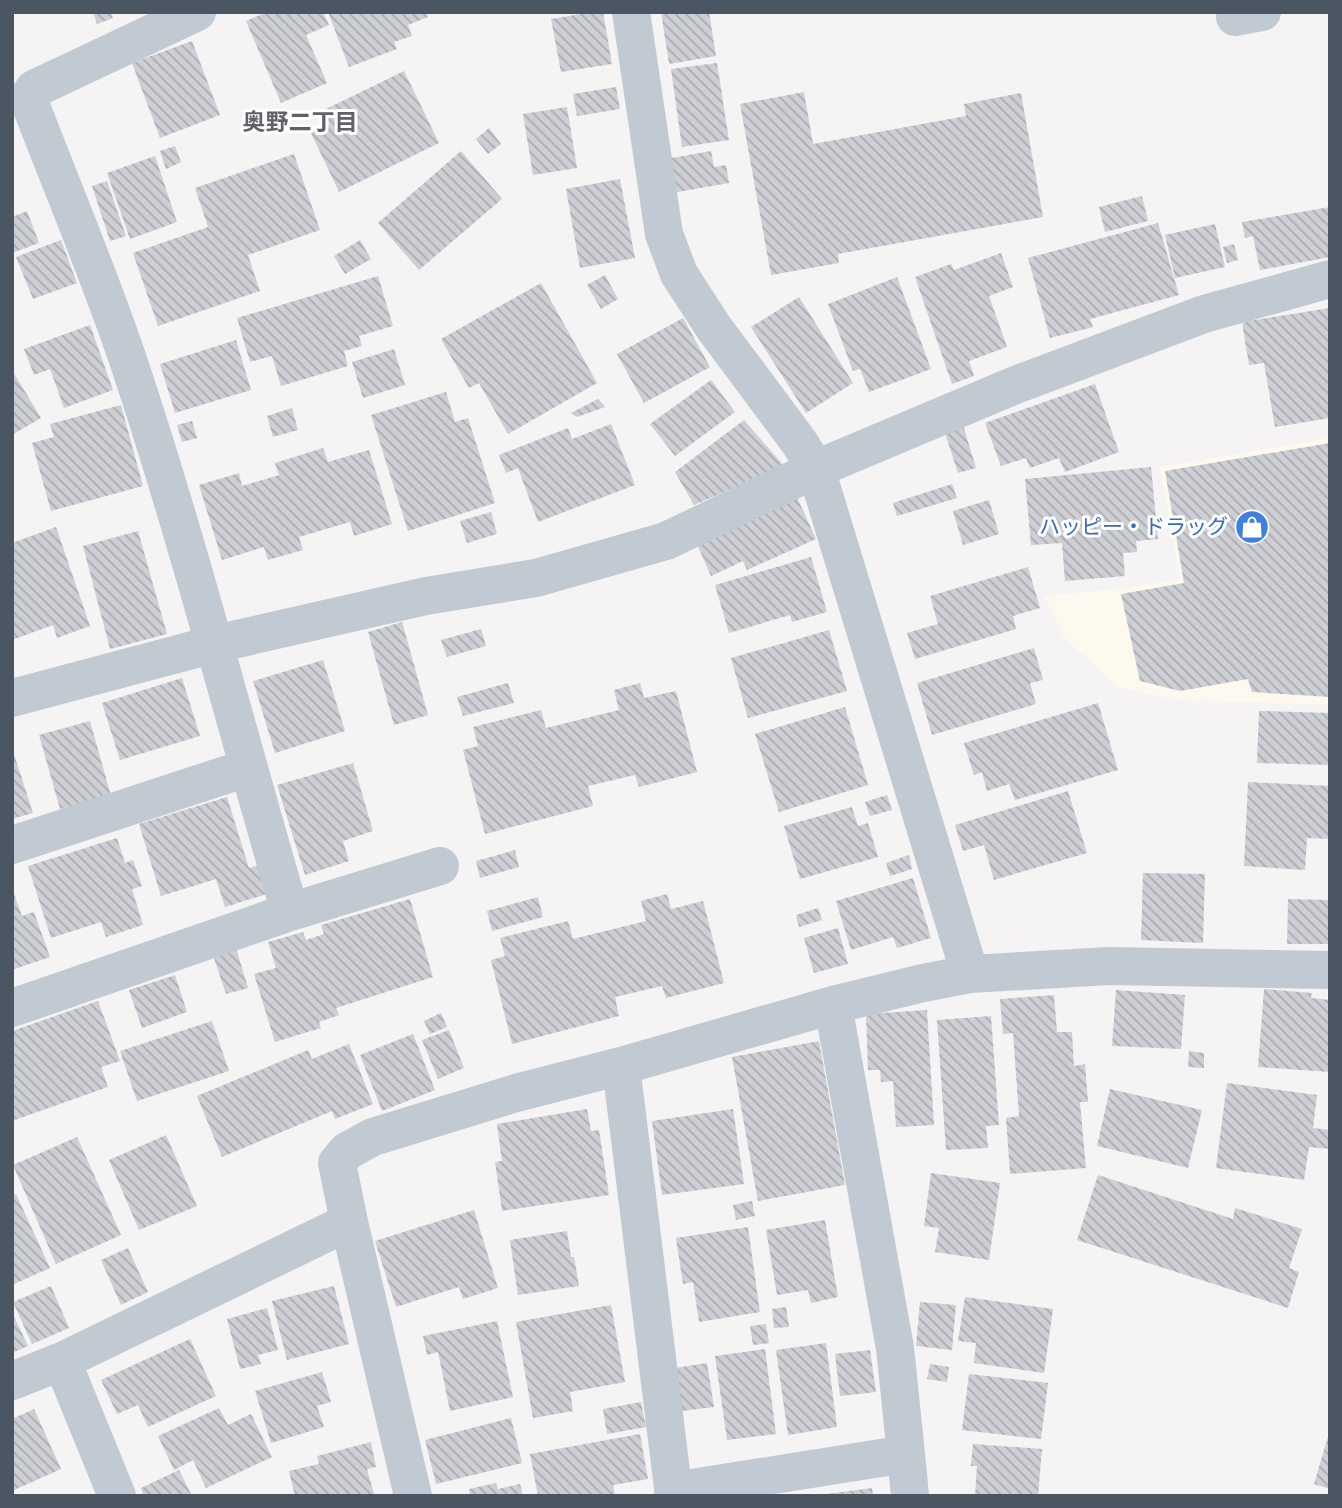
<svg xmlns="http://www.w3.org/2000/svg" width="1342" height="1508" font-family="Roboto,'Noto Sans JP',sans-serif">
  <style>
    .commercial { fill: #fdf9ef }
    .building { fill: url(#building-back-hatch) }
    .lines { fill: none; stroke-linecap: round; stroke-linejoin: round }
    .minor { stroke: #c1cad2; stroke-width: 38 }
    .labels { text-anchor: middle; stroke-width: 6; stroke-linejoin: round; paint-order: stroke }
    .shop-label { font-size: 21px; fill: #366cbe; stroke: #fff; text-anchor: end }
    .neighbourhood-label { font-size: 23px; font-weight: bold; fill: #5f6368; stroke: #fff }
  </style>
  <defs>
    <pattern id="building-back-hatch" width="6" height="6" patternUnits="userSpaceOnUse" patternTransform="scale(1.75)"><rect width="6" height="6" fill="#cdcfd5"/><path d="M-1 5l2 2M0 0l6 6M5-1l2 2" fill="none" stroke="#a8abb0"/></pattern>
  </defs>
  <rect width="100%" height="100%" fill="#f5f3f3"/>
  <path class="commercial" d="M1330,438V705L1177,700L1117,687L1063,636L1044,596L1117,589L1180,579L1160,467Z"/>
  <path class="building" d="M93,12H110L113,18L97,24Z
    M267,12H323L329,25L306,35L327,83L281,103L246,21Z
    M328,12H426L428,17L408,25L412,36L394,42L397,49L349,67Z
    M593,12H603L612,64L561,72L551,19Z
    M661,12H709L716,56L669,64Z
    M192,41L220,115L160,138L132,63Z
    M717,63L729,140L682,147L671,69Z
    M404,71L439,143L339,192L311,133L329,124L322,111Z
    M616,87L620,109L577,116L573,94Z
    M804,92L813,144L966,116L964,104L1021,93L1043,217L838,254L839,263L771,275L740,104Z
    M567,107L577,168L533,175L523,114Z
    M489,128L501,144L488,154L476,139Z
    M175,146L181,162L166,169L160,151Z
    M461,151L502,199L419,270L378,223Z
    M711,151L714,167L726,165L729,183L672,193L666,159Z
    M294,154L320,230L248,255L260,291L158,326L133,253L208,227L195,188Z
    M155,156L177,222L130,239L107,173Z
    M620,179L635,258L580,268L566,189Z
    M107,181L126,236L110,241L92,186Z
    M1142,196L1148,221L1105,232L1099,207Z
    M1330,207V257L1260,270L1253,236L1245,238L1242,222Z
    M27,211L39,243L12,253V217Z
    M1158,223L1179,295L1090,319L1093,327L1050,338L1028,258Z
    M1215,224L1225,267L1175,278L1165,235Z
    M61,240L77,283L33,299L16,257Z
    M360,240L371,259L345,274L334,256Z
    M1234,244L1238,260L1227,263L1223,247Z
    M1001,253L1013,287L989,296L1007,347L969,361L974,376L952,384L915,277L951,264L954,270Z
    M605,275L618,299L601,309L587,285Z
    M378,276L393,326L359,336L362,346L344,351L348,366L281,386L272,356L250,362L237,318Z
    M897,277L931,369L869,392L860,369L853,371L828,304Z
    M541,283L597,383L508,434L479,383L469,388L441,339Z
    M799,297L853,383L806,413L751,327Z
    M1330,308V418L1275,427L1264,363L1249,365L1242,322Z
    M683,318L710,367L644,403L617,354Z
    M90,325L113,390L64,408L50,369L34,375L24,349Z
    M236,340L251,390L175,413L160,364Z
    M394,349L405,385L363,398L352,362Z
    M12,370L41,418L12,435Z
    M711,380L735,412L675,456L650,424Z
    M1095,384L1119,452L1065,472L1059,458L1030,468L1026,458L1001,466L985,423Z
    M446,392L455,422L468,418L495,503L408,531L371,415Z
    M598,399L605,407L577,417L571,413Z
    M121,405L143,486L51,511L32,443L54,437L50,424Z
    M292,408L298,430L273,437L267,416Z
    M744,420L784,466L694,505L675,472Z
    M192,421L197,438L182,442L177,425Z
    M611,424L635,485L538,522L518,468L506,473L499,455L568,428L572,439Z
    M963,425L976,468L958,473L944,430Z
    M1330,443V697L1252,692L1248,679L1180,691L1140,681L1121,594L1184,583L1165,471Z
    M323,448L328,462L369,450L392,524L354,536L350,522L299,537L303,550L268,560L264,547L222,560L199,485L239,473L242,486L279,475L275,463Z
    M1151,467L1158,539L1136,541L1137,552L1123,553L1125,576L1065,581L1062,543L1031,545L1025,479Z
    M952,484L957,498L897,516L893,503Z
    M796,495L816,539L747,570L743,561L711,576L695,540Z
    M989,500L999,534L963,545L953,511Z
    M491,512L497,534L467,543L460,521Z
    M56,527L90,626L57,638L53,625L12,640V543Z
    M138,531L167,634L110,649L83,546Z
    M811,557L827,612L792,622L790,615L729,633L715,585Z
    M1028,567L1040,608L1013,616L1016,629L915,659L907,633L938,624L930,596Z
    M402,622L428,715L394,725L368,632Z
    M481,629L486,646L447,657L441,640Z
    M829,630L847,691L748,718L731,658Z
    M1034,648L1043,680L1030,683L1036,704L932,735L917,683Z
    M323,660L345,731L275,753L253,681Z
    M182,678L200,736L120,760L102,703Z
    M508,683L514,703L463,716L457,697Z
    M640,683L644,698L676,691L697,772L639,787L635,775L588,786L593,806L485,834L463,750L478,746L473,727L541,710L546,728L619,710L614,690Z
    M1098,703L1118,770L1015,800L1009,784L987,791L982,772L974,775L964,743Z
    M845,707L868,785L779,812L755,734Z
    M1259,711L1330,713V765L1257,763Z
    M90,721L111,796L60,809L39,735Z
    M12,748L33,813L12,819Z
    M353,763L373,831L343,841L349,861L305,875L277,785Z
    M1248,782L1330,786V839L1307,838L1305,870L1244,866Z
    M1068,791L1087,853L994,880L984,845L963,851L955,825Z
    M887,795L892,810L870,816L865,802Z
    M227,797L249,868L261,865L270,893L225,907L216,879L161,896L139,824Z
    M852,807L858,826L868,823L878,857L800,879L784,826Z
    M117,838L125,863L133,860L142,886L132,889L143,925L106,937L101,922L51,938L28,866Z
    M515,850L519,867L480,878L476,861Z
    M909,855L912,869L890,876L886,863Z
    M1143,873L1205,874L1203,943L1141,940Z
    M913,878L931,938L897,948L893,937L851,950L836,901Z
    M13,891L22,916L34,912L50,957L12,970Z
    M667,894L671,909L703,901L724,983L666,998L662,986L615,997L619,1016L512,1044L491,960L505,956L500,938L568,921L573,939L646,921L641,901Z
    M538,897L543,917L492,931L487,911Z
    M410,899L433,977L336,1008L339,1015L319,1022L321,1028L275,1042L254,974L276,968L268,942L303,932L306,940L324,934L321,925Z
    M1288,899L1330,900V944H1287Z
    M818,908L822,920L799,927L796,915Z
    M838,928L848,964L814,973L804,938Z
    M236,948L248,988L226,994L213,955Z
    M175,975L187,1012L142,1028L129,990Z
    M1264,989L1312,993L1311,998L1330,1000V1072L1258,1067Z
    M1116,990L1185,995L1181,1049L1112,1046Z
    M1054,995L1057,1032H1072L1074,1066L1085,1064L1088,1102H1080L1086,1168L1010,1174L1006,1118L1019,1116L1013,1033L1003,1034L1000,999Z
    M98,1001L120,1061L101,1067L108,1087L12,1121V1031Z
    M927,1010L934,1125L896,1127L893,1081L881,1082L880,1070H868L866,1014Z
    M441,1013L447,1027L430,1034L424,1021Z
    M991,1016L999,1125L986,1126L988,1148L946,1150L937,1020Z
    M212,1021L229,1071L137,1101L120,1051Z
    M449,1030L464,1068L438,1079L422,1040Z
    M413,1034L435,1090L382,1111L360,1055Z
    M819,1041L845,1185L758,1201L732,1057Z
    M349,1044L373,1104L335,1119L332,1111L222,1157L197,1096L308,1050L312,1059Z
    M1189,1051L1204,1053V1068L1188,1067Z
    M1227,1083L1317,1095L1313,1128L1330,1130V1149L1309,1147L1304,1180L1216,1168Z
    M1110,1089L1202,1110L1188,1168L1097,1146Z
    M587,1109L591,1131L599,1130L609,1195L502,1211L495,1162L502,1161L497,1124Z
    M733,1109L744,1184L662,1195L652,1121Z
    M166,1135L197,1206L139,1230L109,1160Z
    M77,1137L121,1235L56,1264L13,1165Z
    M931,1173L1000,1183L989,1260L935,1252L939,1228L924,1226Z
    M1098,1175L1233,1219L1235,1208L1302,1229L1289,1268L1299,1272L1288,1308L1077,1240Z
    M16,1194L50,1268L12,1285V1195Z
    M752,1201L755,1216L736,1220L733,1205Z
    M474,1210L498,1288L463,1299L459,1287L396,1307L375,1241Z
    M825,1220L838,1297L811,1303L808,1290L777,1295L766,1230Z
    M748,1227L760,1312L699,1322L693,1282L683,1284L676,1238Z
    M567,1231L571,1257H574L579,1286L518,1295L510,1240Z
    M128,1248L148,1292L121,1305L101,1260Z
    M51,1286L69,1328L32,1344L13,1302Z
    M334,1286L349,1344L287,1360L272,1301Z
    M965,1297L1053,1309L1044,1373L974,1363L976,1343L958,1341Z
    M920,1302L956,1305L952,1350L916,1346Z
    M611,1305L625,1382L570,1392L573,1411L533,1418L516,1322Z
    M786,1307L789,1327L774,1328L772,1309Z
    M267,1308L278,1350L258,1355L261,1364L240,1369L227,1319Z
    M12,1312L28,1346L12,1353Z
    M497,1321L513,1397L450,1411L438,1352L427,1355L423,1336Z
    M766,1324L769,1343L753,1345L750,1326Z
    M190,1339L216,1396L148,1427L138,1405L117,1414L101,1380Z
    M826,1343L837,1427L788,1435L776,1350Z
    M765,1349L776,1434L727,1440L715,1356Z
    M870,1350L876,1392L840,1396L835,1354Z
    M707,1363L714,1407L682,1411L675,1368Z
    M930,1364L949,1367L947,1382L927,1379Z
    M322,1372L331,1402L317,1406L324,1427L271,1443L255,1391Z
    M969,1374L1048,1383L1041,1439L962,1430Z
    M641,1402L646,1427L607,1434L603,1409Z
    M219,1408L228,1425L251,1414L272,1457L206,1488L193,1460L174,1470L158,1436Z
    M34,1409L61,1469L12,1491V1419Z
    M511,1418L522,1463L436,1484L425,1440Z
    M1329,1433H1330V1489L1314,1484Z
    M640,1434L648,1479L613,1485L615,1496H538L530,1454Z
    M371,1442L376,1467L367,1469L374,1494L295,1496L289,1471L319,1464L317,1456Z
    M973,1444L1042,1449L1038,1496H975L977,1466H971Z
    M179,1470L192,1496H144L141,1488Z
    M496,1483L498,1489L520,1484L523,1496H470L469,1489Z
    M872,1488L873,1496H827V1494Z"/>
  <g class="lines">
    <path class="minor" d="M197,12L34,89L28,98C61,185 98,271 128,360C189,542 236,728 290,912
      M631,12L664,234L679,274L714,328L799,442L816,469L970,974
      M1235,17L1262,12
      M12,698L215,644L426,596L536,578L666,541L816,469L1013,386L1204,314L1330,279
      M12,845L247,768
      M12,1008L290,912L440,866
      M621,1066L674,1496
      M349,1222L413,1496
      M12,1381L62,1361
      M906,1454L910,1496
      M673,1491L906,1454L895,1348L833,1005
      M117,1496L62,1361L349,1222L337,1163L347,1151L373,1137L516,1093L621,1066L833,1005L923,983L970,974L1109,966L1330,970"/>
  </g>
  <defs>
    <g id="shop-disc" transform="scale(1.75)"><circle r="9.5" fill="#3f7fe0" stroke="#fff"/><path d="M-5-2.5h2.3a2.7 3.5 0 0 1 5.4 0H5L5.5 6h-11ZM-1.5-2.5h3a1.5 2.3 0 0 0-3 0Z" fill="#fff"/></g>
  </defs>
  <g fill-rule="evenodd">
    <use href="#shop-disc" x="1252" y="527"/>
  </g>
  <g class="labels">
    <g class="shop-label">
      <text x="1228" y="534">ハッピー・ドラッグ</text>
    </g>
    <g class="neighbourhood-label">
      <text x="300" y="130">奥野二丁目</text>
    </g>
  </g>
  <rect width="1342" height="1508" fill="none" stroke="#4a5661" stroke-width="28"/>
</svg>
